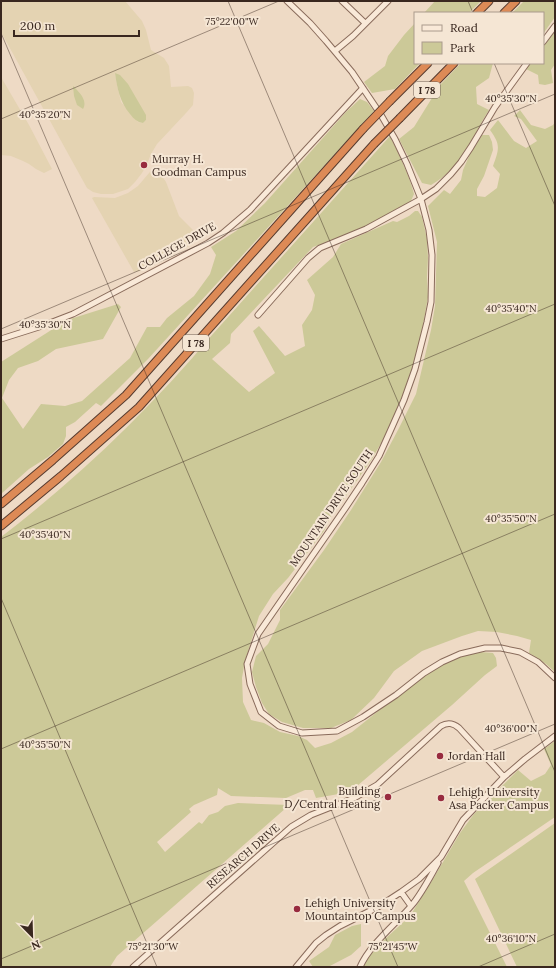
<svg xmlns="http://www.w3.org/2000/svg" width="556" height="968" font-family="Lora,serif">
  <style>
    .farmland { fill: #e4d3b2; fill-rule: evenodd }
    .green { fill: #ccc998 }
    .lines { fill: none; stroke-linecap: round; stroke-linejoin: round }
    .minor-casing { stroke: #896b5b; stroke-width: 7 }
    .highway-casing { stroke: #573b2f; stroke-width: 9 }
    .minor { stroke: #f9e9d8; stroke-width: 5 }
    .highway { stroke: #dd8a56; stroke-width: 7 }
    .highway-bridge-casing { stroke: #573b2f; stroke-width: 9; stroke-linecap: butt }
    .highway-bridge { stroke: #dd8a56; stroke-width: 7 }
    .ticks { fill: none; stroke: #39271f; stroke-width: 1; stroke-opacity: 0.45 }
    .poi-dot { fill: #982b3f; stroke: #f5e6d4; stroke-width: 1.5 }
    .labels { text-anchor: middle; stroke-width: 4; stroke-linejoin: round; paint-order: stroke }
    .shield { fill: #f5e6d4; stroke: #716055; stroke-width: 1 }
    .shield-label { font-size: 10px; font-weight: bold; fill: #39271f }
    .poi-label { font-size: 11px; fill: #39271f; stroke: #f5e6d4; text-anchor: start }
    .street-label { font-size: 11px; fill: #39271f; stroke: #f5e6d4 }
    .ticks-label { font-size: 10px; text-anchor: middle; fill: #39271f; stroke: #f5e6d4; stroke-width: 4; stroke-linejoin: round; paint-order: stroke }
  </style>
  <rect width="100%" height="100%" fill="#eedac5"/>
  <path class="farmland" d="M1,1H125L142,21L146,30L151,50L164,58L169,66L171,87L188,86L192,88L194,93L193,105L186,113L157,144L151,154L147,164L142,173L135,182L128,189L113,194H101L93,192L87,188L1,32ZM115,73L146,120L143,123L138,122L121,102L117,85Z
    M1,77L29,125L52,169L44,173L36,169L29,164L23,161L11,156L1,155Z
    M155,166L166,182L179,216L194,231V237L189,246L144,270L134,272L92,198L94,197L115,198L128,193L138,186Z"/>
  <path class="green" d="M435,1H481L469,13H424Z
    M524,1H555V17L543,34V13H512Z
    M415,23V63H420L395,89L372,93L364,82L385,66L388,56L404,35Z
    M555,30V64L551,70L553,83L545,85L539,84L538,75L526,69L530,63H543V46Z
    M461,63H493L489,78L476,87L477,104L489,110C471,138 463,167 431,185L422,183L399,139L414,127L440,85Z
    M115,73L120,75L128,84L146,115V120L143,123C137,122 134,119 130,114C120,102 117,88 115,73Z
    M73,86C79,92 88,100 83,109L77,105L74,96Z
    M360,99L367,102L374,111L148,359L101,406L96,403L75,422L66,427V436L63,444L48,457L29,469L1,494V362L67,320L118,304L121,307L103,339L56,349L38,361L18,368L9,380L2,398L23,429L41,404L65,406L82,401L130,358L147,327H160L167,318L194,296L210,274L216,255L211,247L236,231L265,203L346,112Z
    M520,110L531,125L545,129L553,125L555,122V672L546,664L529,653L531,640L517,636L497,632L478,631L462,636L422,651L394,671L374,698L351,720L331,728H303L282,722L269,714L262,703L256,687L252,672L256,656L268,644L280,620V610L324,550L351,510L381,462L399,428L416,394L431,330L435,306L437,242L428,206L444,190L450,194L461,180L463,170L470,154L482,135H489L492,142L493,150L484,176L477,189V196L485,197L497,188L500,174L493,166C499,149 501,145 490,130L498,120L514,141L526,148L537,141L521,119L514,116Z
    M390,136C399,155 409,174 414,194L410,203L388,215L349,235L313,247L231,334L230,343L212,359L249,392L275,373L253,331L259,326L285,356L305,346L302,325L312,310L315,295L307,280L333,257L341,244L393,221L397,222L409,216L415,211H418L422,217L427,239L428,258L427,277L428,297L422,331L411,373L403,395L384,438L372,459L341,503L331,516L324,531L288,578L273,594L259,616L245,661L242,678L243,702L251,720L264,723L280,732L298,736L307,740L315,748L331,743L352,732L397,696L421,679L444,663L462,655L481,652L493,653L496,658L497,666L485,675L452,705L350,792L316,798L313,790H305L286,798L231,796L218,788L217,795L194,805L189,809L191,812L157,842L165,852L199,822L202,824L209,815L218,812L225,806L238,803L289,805L305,803L286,808L117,956L110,967H1V537C78,478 149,410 212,335Z
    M555,741V817L473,873L464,881L507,967H363L372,951L410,916L433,879L460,833L474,814L518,770L531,781L545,774L551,765L544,749Z
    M555,823V967H517L475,879Z
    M361,924V946L351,955L328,967H313L309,961L329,947L335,935L352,926Z"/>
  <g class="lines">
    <g class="minor-casing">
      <path id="minor" d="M287,1L310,23L326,41L352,72L381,115L395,139L407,164L421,199L429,230L432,255L431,302L427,322L415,369L404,400L392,427L379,456L362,483L346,507L258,634L247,664L250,684L261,712L279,726L302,733L337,731L363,717L396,695L424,673L442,662L460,654L485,648H501L520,652L538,662L555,678
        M342,1L365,23
        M543,42L555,26
        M335,51L353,36L388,1
        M258,315L308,258L320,248L366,229L421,199L436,189L451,174L461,162L471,147L495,107L527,63
        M1,339L42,326L73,314L208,243L223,233L250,210L363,88
        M401,892L411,906
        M133,967L291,827L311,815L354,798L377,785L441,726C448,722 453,723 459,728L504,777
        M296,967L316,943L326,935L340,926L378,907L401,892L419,879L441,857L463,820L504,777L525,759L555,736
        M360,967C370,944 396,924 412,905C422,893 430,877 438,863"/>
    </g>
    <g class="highway-casing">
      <path id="highway" d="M477,13L489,1
        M504,13L516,1
        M390,101L428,63
        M400,118L454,63
        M1,504L53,460L126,395L363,129
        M1,526L61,476L139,407L374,144"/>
    </g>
    <use href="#minor" class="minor"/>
    <use href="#highway" class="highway"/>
    <g class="highway-bridge-casing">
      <path id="highway-bridge" d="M363,129L390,101
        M374,144L400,118"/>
    </g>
    <use href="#highway-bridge" class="highway-bridge"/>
  </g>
  <path class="ticks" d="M228,1L555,772M468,1L473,13M1,33L398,967M494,63L555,206M1,119L279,1M1,329L555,94M1,539L555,304M1,598L157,967M1,749L555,514M1,959L555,724M478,967L555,934"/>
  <g class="poi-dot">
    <circle cx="144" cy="165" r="4"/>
    <circle cx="440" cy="756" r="4"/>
    <circle cx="388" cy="797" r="4"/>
    <circle cx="441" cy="798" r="4"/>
    <circle cx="297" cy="909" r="4"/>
  </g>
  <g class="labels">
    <g class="shield">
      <rect x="414" y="82" width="26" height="16" rx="3"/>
      <rect x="183" y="335" width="26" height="16" rx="3"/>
    </g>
    <g class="shield-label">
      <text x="427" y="94">I 78</text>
      <text x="196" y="347">I 78</text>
    </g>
    <g class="poi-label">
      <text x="152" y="163">Murray H.<tspan x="152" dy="13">Goodman Campus</tspan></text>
      <text x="448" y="760">Jordan Hall</text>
      <text x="380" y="795" text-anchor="end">Building<tspan x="380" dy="13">D/Central Heating</tspan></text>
      <text x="449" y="796">Lehigh University<tspan x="449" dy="13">Asa Packer Campus</tspan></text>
      <text x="305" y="907">Lehigh University<tspan x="305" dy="13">Mountaintop Campus</tspan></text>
    </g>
    <g class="street-label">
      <text transform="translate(177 246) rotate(-29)" y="4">COLLEGE DRIVE</text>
      <text transform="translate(331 508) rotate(-56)" y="4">MOUNTAIN DRIVE SOUTH</text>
      <text transform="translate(243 856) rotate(-41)" y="4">RESEARCH DRIVE</text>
    </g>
  </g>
  <g class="ticks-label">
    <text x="232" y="25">75°22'00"W</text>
    <text x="511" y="102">40°35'30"N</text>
    <text x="45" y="118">40°35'20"N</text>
    <text x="511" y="312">40°35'40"N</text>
    <text x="45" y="328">40°35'30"N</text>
    <text x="511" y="522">40°35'50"N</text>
    <text x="45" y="538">40°35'40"N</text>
    <text x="511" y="732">40°36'00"N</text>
    <text x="45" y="748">40°35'50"N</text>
    <text x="511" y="942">40°36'10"N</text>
    <text x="153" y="950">75°21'30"W</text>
    <text x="393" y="950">75°21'45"W</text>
  </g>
  <rect width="556" height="968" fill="none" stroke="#39271f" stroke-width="4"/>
  <rect x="414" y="12" width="130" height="52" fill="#f5e6d4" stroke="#aa9a8c"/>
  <rect x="422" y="25" width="20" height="6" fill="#f9e9d8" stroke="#aa9a8c"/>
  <text x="450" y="32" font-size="12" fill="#39271f">Road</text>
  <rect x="422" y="42" width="20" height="12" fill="#ccc998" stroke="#aa9a8c"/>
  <text x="450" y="52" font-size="12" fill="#39271f">Park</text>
  <g transform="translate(32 936) rotate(157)" stroke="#f5e6d4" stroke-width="3" paint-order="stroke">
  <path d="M0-3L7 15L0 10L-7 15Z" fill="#39271f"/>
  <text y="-6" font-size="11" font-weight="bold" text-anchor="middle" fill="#39271f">N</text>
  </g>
  <path d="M14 30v6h125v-6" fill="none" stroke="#39271f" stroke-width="2"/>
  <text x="20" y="30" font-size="12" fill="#39271f" stroke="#f5e6d4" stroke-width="3" paint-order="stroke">200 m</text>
</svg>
